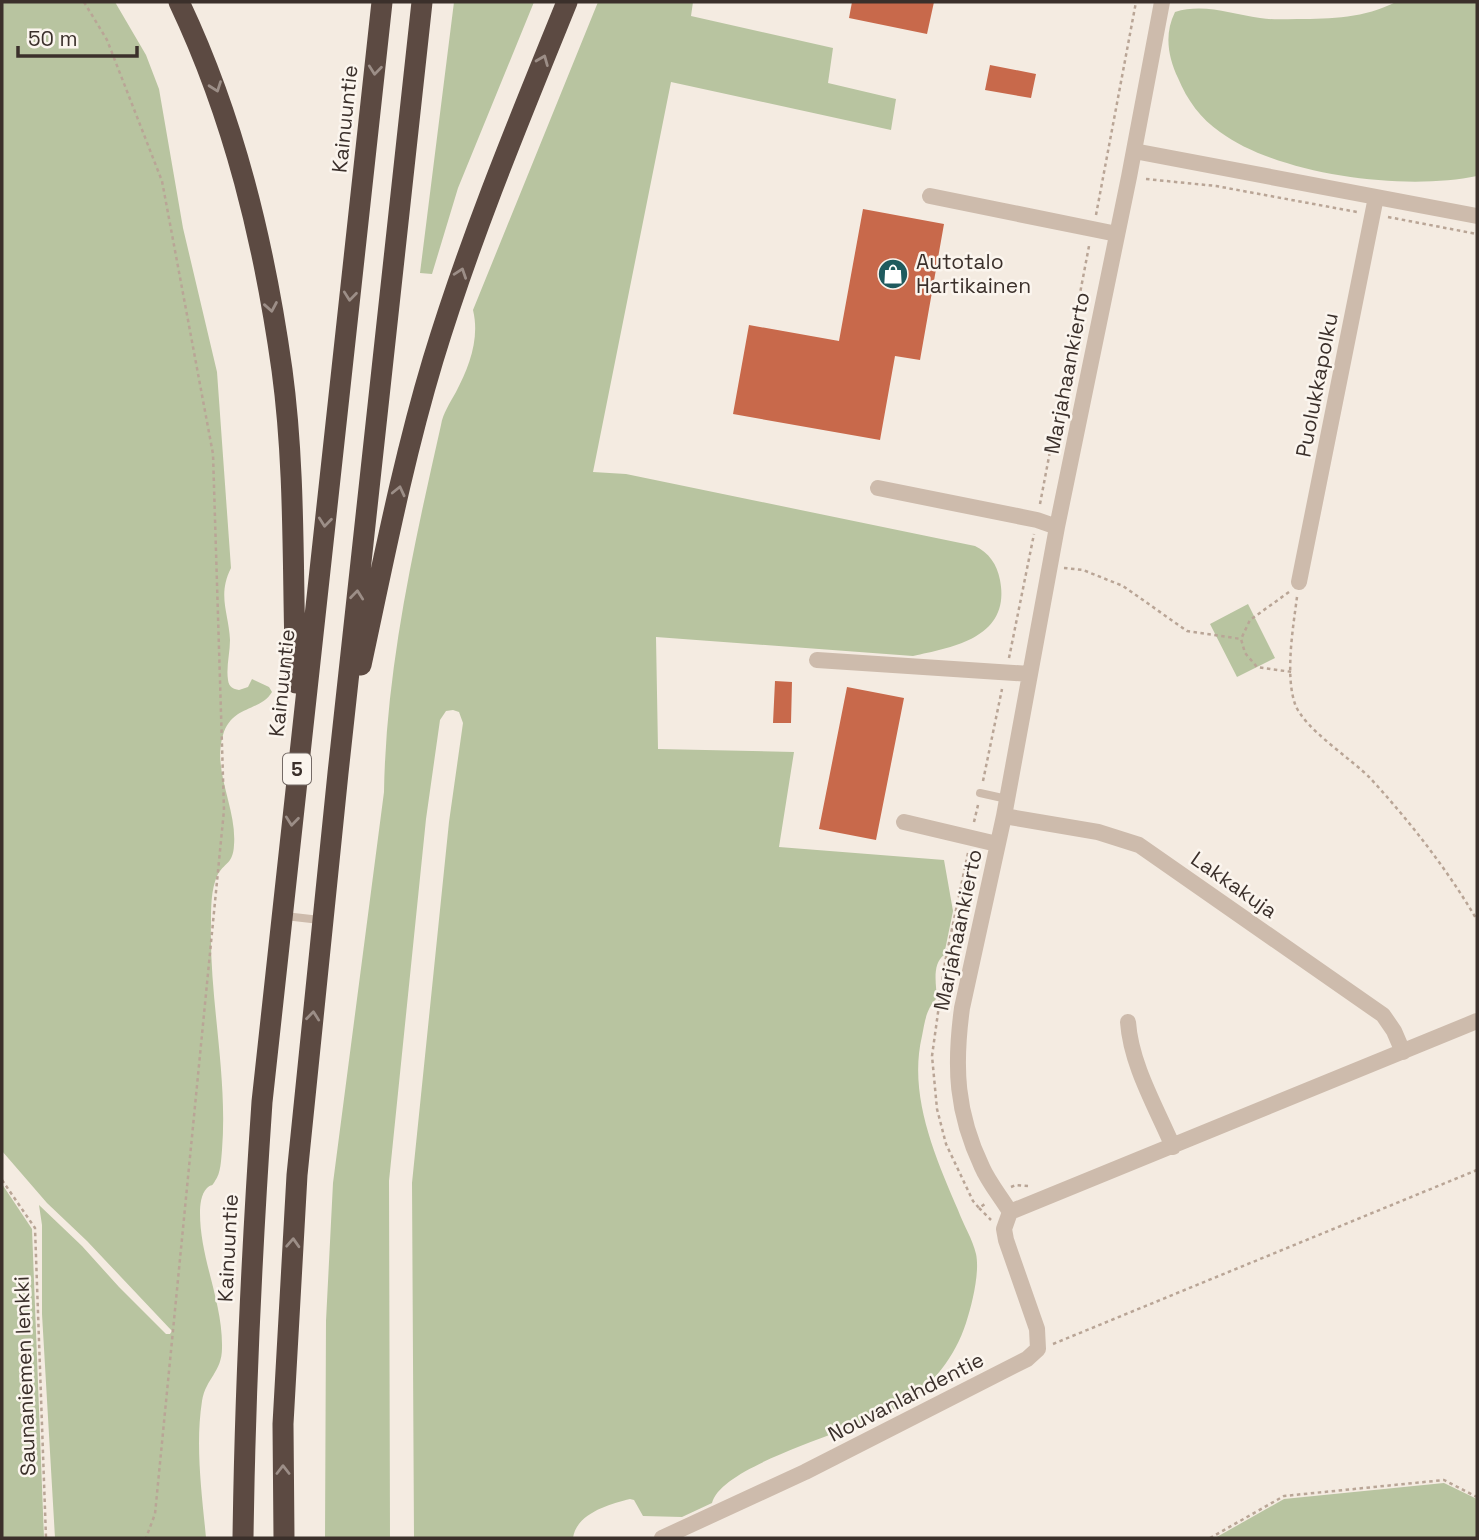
<svg xmlns="http://www.w3.org/2000/svg" width="1479" height="1540" font-family="'Space Grotesk',sans-serif">
  <style>
    .green { fill: #b8c4a0 }
    .building { fill: #c8694b }
    .lines { fill: none; stroke-linecap: round; stroke-linejoin: round }
    .path { stroke: #b9a596; stroke-width: 2.5; stroke-dasharray: 3.5 3.5; stroke-linecap: butt }
    .lane { stroke: #cdbbac; stroke-width: 8 }
    .street { stroke: #cdbbac; stroke-width: 16 }
    .highway { stroke: #5c4a42; stroke-width: 21 }
    .oneway { stroke: #9c8e87 }
    .labels { text-anchor: middle; stroke-width: 5; stroke-linejoin: round; paint-order: stroke }
    .shield { fill: #fbf5ee; stroke: #756b66; stroke-width: 2 }
    .shield-label { font-size: 19px; font-weight: bold; fill: #3b302b }
    .street-label { font-size: 21px; fill: #3b302b; stroke: #fbf5ee }
    .poi-label { font-size: 21px; fill: #3b302b; stroke: #fbf5ee; text-anchor: start }
  </style>
  <rect width="100%" height="100%" fill="#f4ebe1"/>
  <path class="green" d="M2,2H115L146,55L159,89L183,228L217,372L231,568C217,596 229,613 230,640C230,653 226,667 228,680C229,687 233,689 239,690L248,687L252,679L269,687L272,692C260,712 232,705 223,735C212,771 237,808 234,845C233,865 224,862 217,876C211,890 211,908 211,923C209,999 228,1074 222,1150C221,1160 221,1173 215,1181C211,1188 213,1183 207,1188C201,1194 200,1205 200,1213C200,1259 223,1302 222,1348C222,1372 206,1378 202,1401C195,1446 202,1494 206,1538H55L42,1314V1225L39,1205L82,1246L119,1287L166,1334H170L172,1331L87,1241L47,1203L2,1151Z
    M454,2H534L458,188L432,274L420,273Z
    M598,2H693L691,16L833,48L828,83L896,99L891,130L671,82L593,472L626,474L975,546C989,553 997,564 1000,580C1011,637 955,647 913,656L656,637L658,749L794,752L779,847L944,860L953,911L944,955C932,964 936,984 937,998C926,1009 925,1021 922,1036C908,1095 935,1156 958,1210C963,1224 973,1240 976,1254C980,1272 972,1305 966,1323C955,1357 933,1385 902,1405C864,1428 722,1463 712,1503L682,1517L643,1516L634,1500L630,1499C609,1504 576,1514 573,1538H414L412,1183L449,822L463,723L459,712L453,710L446,711L440,720L426,819L389,1181L390,1538H325L326,1321L333,1183L384,792C386,668 414,545 441,425C443,413 450,403 456,392C469,367 480,339 473,310Z
    M1396,2H1477V176C1406,191 1280,176 1220,132C1201,119 1187,100 1178,78C1168,57 1164,34 1175,12C1204,3 1231,14 1260,18C1272,20 1285,19 1297,19C1332,19 1364,18 1396,2Z
    M1248,604L1275,658L1237,677L1210,624Z
    M2,1184L32,1229L44,1538H2Z
    M1444,1483L1477,1499V1538H1215L1284,1499Z"/>
  <path class="building" d="M852,2H934L927,34L849,18Z
    M990,65L1036,74L1031,98L985,90Z
    M863,209L944,224L920,360L895,356L880,440L733,414L749,325L839,341Z
    M775,681L792,682L791,723H773Z
    M847,687L904,698L876,840L819,829Z"/>
  <g class="lines">
    <path class="path" d="M84,2L107,40L162,181L213,454L224,810L155,1514L146,1538
      M1146,179L1216,186L1357,212
      M1096,215L1136,2
      M1388,217L1477,234
      M1040,504L1089,246
      M1064,568L1083,570L1123,586L1187,631L1241,639
      M1289,592L1250,620L1241,639L1245,653L1257,667L1292,672
      M1297,597C1293,628 1285,675 1295,704C1304,729 1352,759 1371,779C1411,823 1447,869 1477,920
      M1009,658L1034,534
      M983,781L1002,689
      M974,822L978,805
      M968,853L945,962L932,1056L937,1109L946,1144L973,1201L979,1208L985,1204
      M2,1180L35,1228L46,1538
      M1011,1187L1016,1185L1028,1186
      M979,1208L991,1220
      M1053,1344L1477,1170
      M1210,1538L1284,1496L1444,1480L1477,1497"/>
    <path class="lane" d="M980,793L1007,799
      M285,916L320,920"/>
    <path class="street" d="M1162,2L1129,177L1057,527L1004,816L962,1008C954,1067 956,1112 982,1167C989,1183 1001,1197 1010,1212L1477,1021
      M1134,151L1477,216
      M930,196L1117,234
      M878,488L1037,520L1057,527
      M1299,582L1376,197
      M817,660L1030,674
      M1004,816L1098,832L1139,845L1383,1015L1394,1031L1403,1052
      M904,822L997,844
      M1128,1022C1131,1065 1156,1107 1173,1147
      M662,1538L805,1472L1027,1359L1038,1349L1037,1329L1006,1240L1004,1229L1010,1212"/>
    <path class="highway" d="M179,2C234,118 264,242 282,370C296,473 292,579 296,683
      M361,665C383,563 403,460 433,360C470,238 519,120 567,2
      M243,1538C245,1393 252,1248 262,1102L382,2
      M284,1538L283,1424L297,1175L338,773L422,2"/>
  </g>
  <defs><path id="oneway-chevron" d="M-2-3.5L2.5 0L-2 3.5" fill="none" stroke-width="1.6" stroke-linecap="round" stroke-linejoin="round" transform="scale(1.75)"/></defs>
  <g class="oneway">
    <use href="#oneway-chevron" transform="translate(543 60) rotate(-68)"/>
    <use href="#oneway-chevron" transform="translate(375 70) rotate(96)"/>
    <use href="#oneway-chevron" transform="translate(216 87) rotate(70)"/>
    <use href="#oneway-chevron" transform="translate(461 273) rotate(-71)"/>
    <use href="#oneway-chevron" transform="translate(350 296) rotate(96)"/>
    <use href="#oneway-chevron" transform="translate(271 307) rotate(80)"/>
    <use href="#oneway-chevron" transform="translate(399 491) rotate(-77)"/>
    <use href="#oneway-chevron" transform="translate(325 522) rotate(96)"/>
    <use href="#oneway-chevron" transform="translate(357 595) rotate(-84)"/>
    <use href="#oneway-chevron" transform="translate(292 821) rotate(96)"/>
    <use href="#oneway-chevron" transform="translate(313 1016) rotate(-84)"/>
    <use href="#oneway-chevron" transform="translate(293 1243) rotate(-87)"/>
    <use href="#oneway-chevron" transform="translate(283 1470) rotate(-90)"/>
  </g>
  <defs>
    <g id="shop-disc" transform="scale(1.575)"><circle r="9.5" fill="#1f5a5e" stroke="#fbf5ee"/><path d="M-5-2.5h2.3a2.7 3.5 0 0 1 5.4 0H5L5.5 6h-11ZM-1.5-2.5h3a1.5 2.3 0 0 0-3 0Z" fill="#fff"/></g>
  </defs>
  <g fill-rule="evenodd">
    <use href="#shop-disc" x="893" y="274"/>
  </g>
  <g class="labels">
    <rect class="shield" x="283" y="753.5" width="28" height="31" rx="5"/>
    <g class="shield-label">
      <text x="297" y="776">5</text>
    </g>
    <g class="street-label">
      <text transform="translate(345 119) rotate(-84)" y="7">Kainuuntie</text>
      <text transform="translate(1067 373) rotate(-79)" y="7">Marjahaankierto</text>
      <text transform="translate(1317 385) rotate(-79)" y="7">Puolukkapolku</text>
      <text transform="translate(282 683) rotate(-84)" y="7">Kainuuntie</text>
      <text transform="translate(1234 885) rotate(35)" y="7">Lakkakuja</text>
      <text transform="translate(958 930) rotate(-78)" y="7">Marjahaankierto</text>
      <text transform="translate(228 1248) rotate(-87)" y="7">Kainuuntie</text>
      <text transform="translate(25 1376) rotate(-92)" y="7">Saunaniemen lenkki</text>
      <text transform="translate(906 1397) rotate(-27)" y="7">Nouvanlahdentie</text>
    </g>
    <g class="poi-label">
      <text x="916" y="269">Autotalo<tspan x="916" dy="24">Hartikainen</tspan></text>
    </g>
  </g>
  <rect width="1479" height="1540" fill="none" stroke="#3b302b" stroke-width="7"/>
  <path d="M18 46v10h119v-10" fill="none" stroke="#3b302b" stroke-width="3.5"/>
  <text x="28" y="46" font-size="21" fill="#3b302b" stroke="#fbf5ee" stroke-width="5" paint-order="stroke">50 m</text>
</svg>
